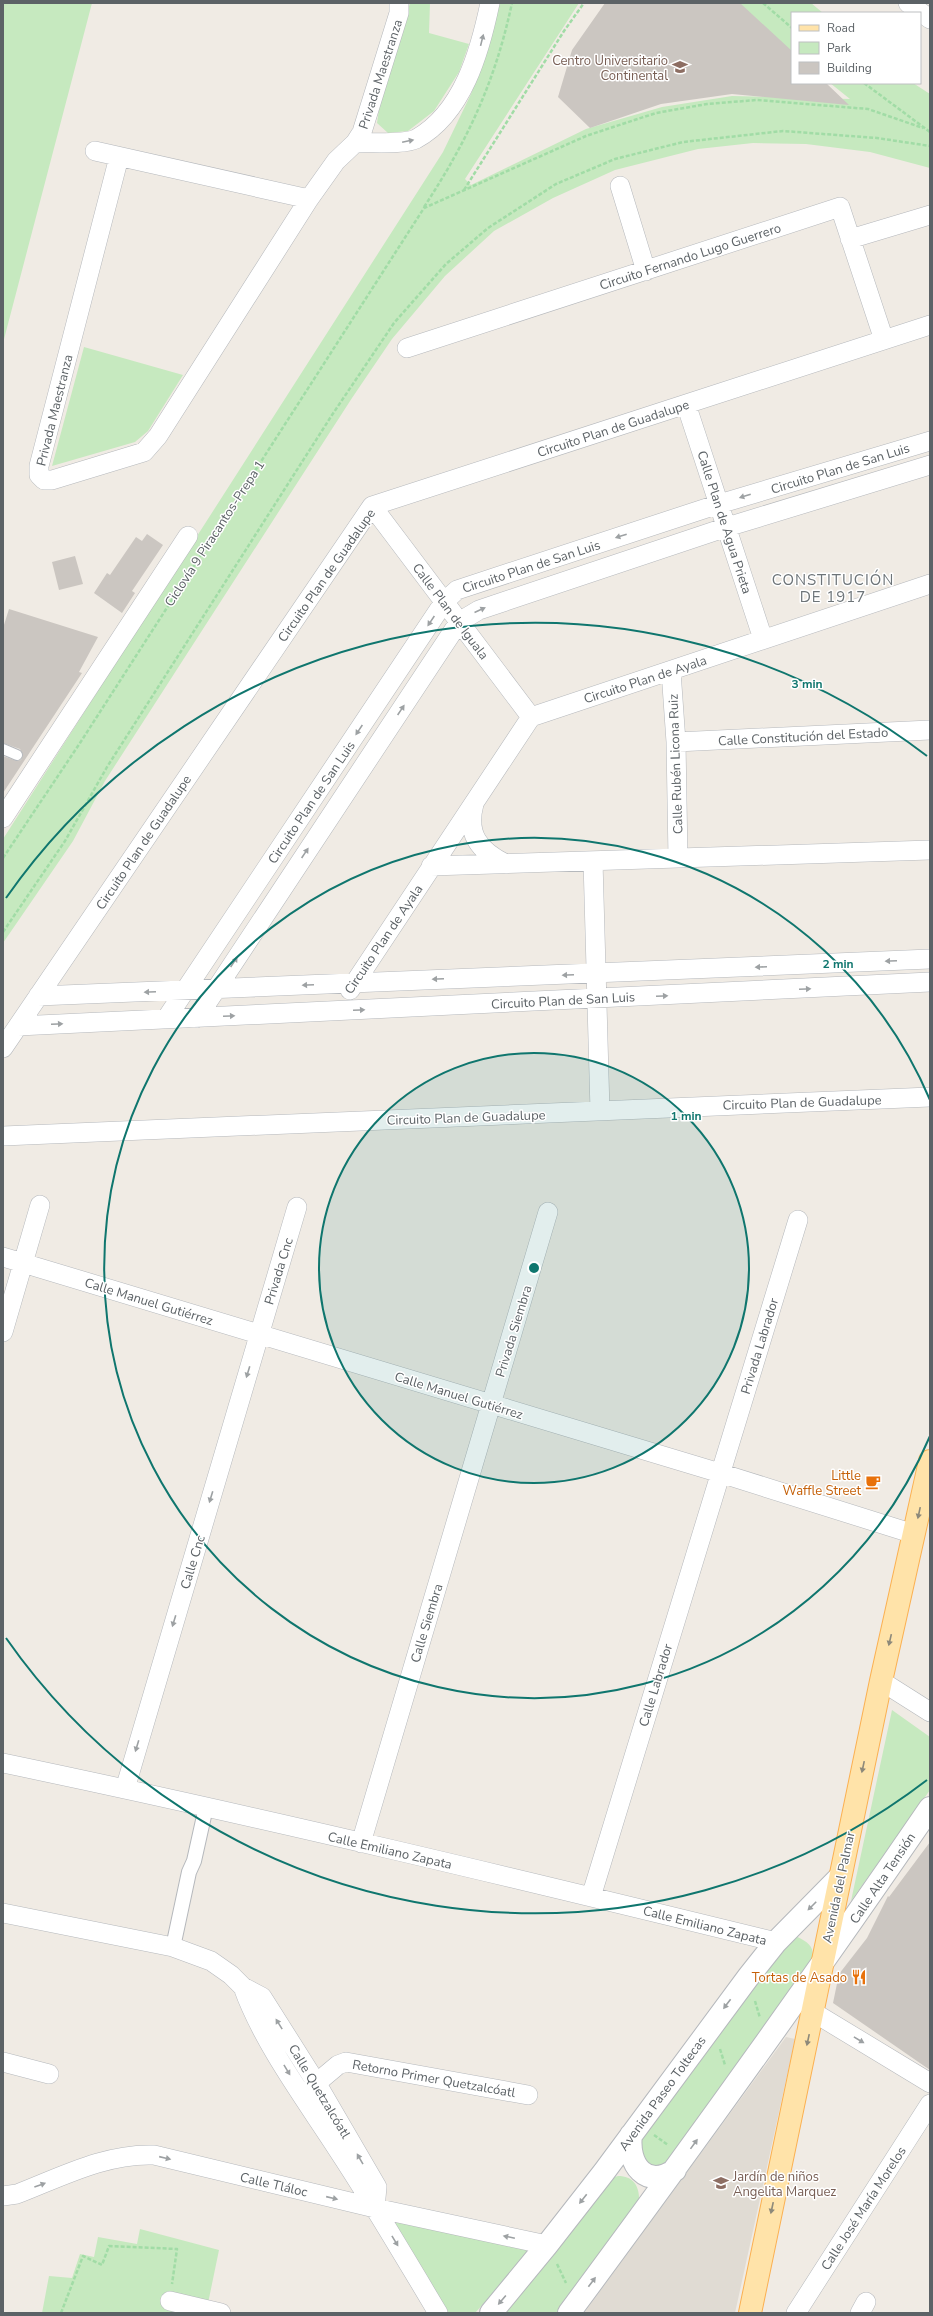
<svg xmlns="http://www.w3.org/2000/svg" width="933" height="2316" font-family="'Nunito Sans',sans-serif">
  <style>
    .education { fill: #e0dbd3 }
    .green { fill: #c6e9bf }
    .building { fill: #cbc6c1 }
    .lines { fill: none; stroke-linecap: round; stroke-linejoin: round }
    .service-casing { stroke: #b5b8bc; stroke-width: 12 }
    .pedestrian-casing { stroke: #b5b8bc; stroke-width: 16 }
    .minor-casing { stroke: #b5b8bc; stroke-width: 20 }
    .tertiary-casing { stroke: #b5b8bc; stroke-width: 24 }
    .primary-casing { stroke: #fbb051; stroke-width: 24 }
    .path { stroke: #a1dca6; stroke-width: 2.5; stroke-dasharray: 4 2; stroke-linecap: butt }
    .service { stroke: #fff; stroke-width: 10 }
    .pedestrian { stroke: #fff; stroke-width: 14 }
    .minor { stroke: #fff; stroke-width: 19 }
    .tertiary { stroke: #fff; stroke-width: 22 }
    .primary { stroke: #ffe3a9; stroke-width: 22 }
    .oneway { fill: #9da1a3 }
    .oneway2 { fill: #8d897a }
    .ring { fill: none; stroke: #0f766e; stroke-width: 2 }
    .labels { text-anchor: middle; stroke-width: 3; stroke-linejoin: round; paint-order: stroke }
    .education-label { font-size: 13px; fill: #785e54; stroke: #fff; text-anchor: end }
    .street-label { font-size: 13px; fill: #5c6266; stroke: #fff }
    .food-label { font-size: 13px; fill: #c56008; stroke: #fff; text-anchor: end }
    .quarter-label { font-size: 15px; letter-spacing: 1px; fill: #6d7478; stroke: #fff }
    .centre { fill: #0f766e; stroke: #fff; stroke-width: 2 }
    .ring-label { font-size: 12px; text-anchor: middle; font-weight: bold; fill: #0f766e; stroke: #fff; stroke-width: 3; stroke-linejoin: round; paint-order: stroke }
  </style>
  <rect width="100%" height="100%" fill="#f0ebe4"/>
  <path class="education" d="M786,2037L795,2039L735,2313H584Z"/>
  <path class="green" d="M3,3H92L3,343Z
    M410,3H430L429,33L469,44L459,72L434,111L408,131L388,133L377,123L379,109Z
    M498,3H579L465,179L471,185L586,129L662,107L732,96L850,99L830,83H913L930,94V168L870,152L806,144L753,143L698,149L615,170L553,198L494,231L445,276L392,339L352,398L105,781L73,841L3,943V839L443,152L471,94L486,53Z
    M733,3H811L823,13H792V54Z
    M84,347L183,375L148,431L135,442L52,466Z
    M892,1710L930,1737V1790L851,1901Z
    M795,1936C814,1944 815,1950 811,1969L665,2166L647,2168L635,2144L763,1967Z
    M618,2176C634,2176 640,2187 639,2202L558,2313H503L609,2179Z
    M386,2218L531,2247L515,2269L475,2313H449Z
    M140,2229L219,2250L206,2313H42L49,2276L72,2278L80,2254L94,2257L98,2237L137,2244Z"/>
  <path class="building" d="M605,3H740L792,51V83H826L849,105L732,94L661,104L590,128L558,97L572,50Z
    M147,534L163,545L132,591L135,593L122,613L94,593L107,573L110,575L136,537L142,541Z
    M75,556L83,584L59,590L52,562Z
    M9,609L98,637L79,672L82,673L3,793V756L17,761L21,760L23,755L20,749L3,743V628Z
    M930,1842V2070L833,2003L839,1974L867,1938L888,1896L889,1897Z"/>
  <g class="lines">
    <g class="service-casing">
      <path id="service" d="M3,749L17,755"/>
    </g>
    <g class="pedestrian-casing">
      <path id="pedestrian" d="M173,1947L189,1872L194,1861L206,1807"/>
    </g>
    <g class="minor-casing">
      <path id="minor" d="M908,3L930,19
        M355,143C371,142 403,145 416,139C463,113 480,51 490,3
        M95,151L309,199
        M119,157L39,466V475L44,480H52L144,452L158,436L309,199L336,161L355,143L362,132L399,13V3
        M620,186L646,271
        M850,239L930,215
        M407,348L840,207L884,340
        M686,404L763,639
        M372,506L531,717
        M671,671L676,742L678,858
        M676,742L930,730
        M474,804C466,834 479,851 506,864
        M3,818L188,536
        M593,861L600,1111
        M431,866L930,850
        M350,990L531,717L930,584
        M38,996L930,959
        M197,1018L459,622L479,610L727,527L930,465
        M166,1019L444,602L457,590L719,504L930,441
        M18,1026L930,982
        M3,1048L372,506L930,325
        M3,1136L930,1097
        M3,1257L720,1473L914,1534
        M3,1332L40,1205
        M881,1681L930,1712
        M3,1763C262,1817 519,1879 776,1942
        M125,1789L297,1207
        M361,1843L548,1212
        M591,1897L798,1220
        M3,1913L173,1947L211,1961L231,1975L243,1987L262,1997L317,2084L377,2187L375,2208
        M243,1987C263,2043 305,2099 338,2150C373,2203 405,2258 438,2313
        M813,2012L930,2083
        M3,2062L49,2074
        M307,2091L338,2065L346,2062L528,2095
        M3,2196L17,2194C61,2177 106,2153 154,2155L375,2208L547,2245
        M170,2301L221,2313
        M796,2313L930,2104
        M860,2313L866,2302"/>
    </g>
    <g class="tertiary-casing">
      <path id="tertiary" d="M631,2135C627,2164 646,2190 675,2170
        M491,2313L547,2245L604,2172L749,1976L776,1942L839,1878
        M569,2313C692,2147 813,1979 930,1808"/>
    </g>
    <g class="primary-casing">
      <path id="primary" d="M750,2313L881,1681L930,1461"/>
    </g>
    <path class="path" d="M763,3L792,28
      M864,83L930,132
      M464,190L564,31L584,3
      M424,207C468,140 495,82 512,3
      M3,858L80,743L424,208L586,136L656,113L707,104L757,100L868,109L923,128
      M3,932L65,841L107,767L332,415L394,323L446,264L488,228L556,184L615,159L683,142L783,131L877,138L930,146
      M755,2001L760,2018
      M720,2049L725,2065
      M654,2135L668,2145
      M557,2264L566,2283
      M61,2313L83,2256L102,2265L109,2246L177,2249L172,2284"/>
    <use href="#service" class="service"/>
    <use href="#pedestrian" class="pedestrian"/>
    <use href="#minor" class="minor"/>
    <use href="#tertiary" class="tertiary"/>
    <use href="#primary" class="primary"/>
  </g>
  <defs><path id="oneway-solid" d="M-6-.8H1V-3.2L6.5 0L1 3.2V.8H-6Z"/></defs>
  <g class="oneway">
    <use href="#oneway-solid" transform="translate(482 40) rotate(-76)"/>
    <use href="#oneway-solid" transform="translate(408 141) rotate(-12)"/>
    <use href="#oneway-solid" transform="translate(745 496) rotate(163)"/>
    <use href="#oneway-solid" transform="translate(621 536) rotate(162)"/>
    <use href="#oneway-solid" transform="translate(480 610) rotate(-24)"/>
    <use href="#oneway-solid" transform="translate(431 621) rotate(124)"/>
    <use href="#oneway-solid" transform="translate(401 710) rotate(-56)"/>
    <use href="#oneway-solid" transform="translate(359 730) rotate(124)"/>
    <use href="#oneway-solid" transform="translate(305 853) rotate(-56)"/>
    <use href="#oneway-solid" transform="translate(891 961) rotate(178)"/>
    <use href="#oneway-solid" transform="translate(234 962) rotate(-56)"/>
    <use href="#oneway-solid" transform="translate(761 967) rotate(178)"/>
    <use href="#oneway-solid" transform="translate(568 975) rotate(178)"/>
    <use href="#oneway-solid" transform="translate(438 979) rotate(178)"/>
    <use href="#oneway-solid" transform="translate(308 985) rotate(177)"/>
    <use href="#oneway-solid" transform="translate(805 989) rotate(-3)"/>
    <use href="#oneway-solid" transform="translate(150 992) rotate(178)"/>
    <use href="#oneway-solid" transform="translate(662 996) rotate(-3)"/>
    <use href="#oneway-solid" transform="translate(359 1010) rotate(-3)"/>
    <use href="#oneway-solid" transform="translate(229 1016) rotate(-3)"/>
    <use href="#oneway-solid" transform="translate(57 1024) rotate(-3)"/>
    <use href="#oneway-solid" transform="translate(248 1372) rotate(107)"/>
    <use href="#oneway-solid" transform="translate(211 1497) rotate(107)"/>
    <use href="#oneway-solid" transform="translate(174 1621) rotate(107)"/>
    <use href="#oneway-solid" transform="translate(137 1746) rotate(107)"/>
    <use href="#oneway-solid" transform="translate(812 1906) rotate(135)"/>
    <use href="#oneway-solid" transform="translate(727 2004) rotate(127)"/>
    <use href="#oneway-solid" transform="translate(279 2024) rotate(-122)"/>
    <use href="#oneway-solid" transform="translate(859 2040) rotate(31)"/>
    <use href="#oneway-solid" transform="translate(287 2070) rotate(59)"/>
    <use href="#oneway-solid" transform="translate(694 2144) rotate(-54)"/>
    <use href="#oneway-solid" transform="translate(165 2158) rotate(13)"/>
    <use href="#oneway-solid" transform="translate(360 2159) rotate(-120)"/>
    <use href="#oneway-solid" transform="translate(40 2185) rotate(-20)"/>
    <use href="#oneway-solid" transform="translate(332 2198) rotate(13)"/>
    <use href="#oneway-solid" transform="translate(583 2199) rotate(128)"/>
    <use href="#oneway-solid" transform="translate(509 2237) rotate(-168)"/>
    <use href="#oneway-solid" transform="translate(395 2241) rotate(59)"/>
    <use href="#oneway-solid" transform="translate(592 2282) rotate(-53)"/>
    <use href="#oneway-solid" transform="translate(502 2300) rotate(130)"/>
  </g>
  <g class="oneway2">
    <use href="#oneway-solid" transform="translate(919 1513) rotate(102)"/>
    <use href="#oneway-solid" transform="translate(890 1640) rotate(103)"/>
    <use href="#oneway-solid" transform="translate(863 1767) rotate(102)"/>
    <use href="#oneway-solid" transform="translate(808 2040) rotate(102)"/>
    <use href="#oneway-solid" transform="translate(772 2208) rotate(102)"/>
  </g>
  <circle cx="534" cy="1268" r="215" fill="#0f766e" fill-opacity=".12"/>
  <g class="ring">
    <circle cx="534" cy="1268" r="215"/>
    <path d="M930 1436A430 430 0 1 1 930 1100"/>
    <path d="M927 1780A645 645 0 0 1 6 1638M6 898A645 645 0 0 1 927 756"/>
  </g>
  <defs>
    <g id="university-bare" transform="scale(1.2)"><path d="M0-5L7-2L0 1L-7-2ZM-4 1L0 2.5L4 1V4Q0 6-4 4Z" fill="#8d6e63" stroke="#fff" stroke-width="2.5" paint-order="stroke"/></g>
    <g id="cafe-bare" transform="scale(1.2)"><path d="M-5.5-4.5H6V0H3Q3 3.5 0 3.5H-2.5Q-5.5 3.5-5.5 0ZM3-3.2v2h1.7v-2ZM-6 4.5H4V6H-6Z" fill="#e8710a" stroke="#fff" stroke-width="2.5" paint-order="stroke"/></g>
    <g id="restaurant-bare" transform="scale(1.2)"><path d="M-5-6h1v4h1v-4h1v4h1v-4h1v5L-1.5 .5V6h-2V.5L-5-1ZM5-6V6H3V1.5H1.5Q1.5-4 5-6Z" fill="#e8710a" stroke="#fff" stroke-width="2.5" paint-order="stroke"/></g>
    <g id="school-bare" transform="scale(1.2)"><path d="M0-5L7-2L0 1L-7-2ZM-4 1L0 2.5L4 1V4Q0 6-4 4Z" fill="#8d6e63" stroke="#fff" stroke-width="2.5" paint-order="stroke"/></g>
  </defs>
  <g fill-rule="evenodd">
    <use href="#university-bare" x="680" y="67"/>
    <use href="#cafe-bare" x="873" y="1482"/>
    <use href="#restaurant-bare" x="859" y="1977"/>
    <use href="#school-bare" x="721" y="2183"/>
  </g>
  <g class="labels">
    <g class="education-label">
      <text x="668" y="65">Centro Universitario<tspan x="668" dy="15">Continental</tspan></text>
      <text x="733" y="2181" text-anchor="start">Jardín de niños<tspan x="733" dy="15">Angelita Marquez</tspan></text>
    </g>
    <g class="street-label">
      <text transform="translate(380 74) rotate(-72)" y="5">Privada Maestranza</text>
      <text transform="translate(690 256) rotate(-18)" y="5">Circuito Fernando Lugo Guerrero</text>
      <text transform="translate(54 410) rotate(-76)" y="5">Privada Maestranza</text>
      <text transform="translate(613 428) rotate(-18)" y="5">Circuito Plan de Guadalupe</text>
      <text transform="translate(840 468) rotate(-17)" y="5">Circuito Plan de San Luis</text>
      <text transform="translate(725 522) rotate(72)" y="5">Calle Plan de Agua Prieta</text>
      <text transform="translate(214 533) rotate(-57)" y="5">Ciclovía 9 Piracantos-Prepa 1</text>
      <text transform="translate(531 566) rotate(-18)" y="5">Circuito Plan de San Luis</text>
      <text transform="translate(326 575) rotate(-55)" y="5">Circuito Plan de Guadalupe</text>
      <text transform="translate(451 611) rotate(53)" y="5">Calle Plan de Iguala</text>
      <text transform="translate(645 679) rotate(-18)" y="5">Circuito Plan de Ayala</text>
      <text transform="translate(803 736) rotate(-3)" y="5">Calle Constitución del Estado</text>
      <text transform="translate(675 764) rotate(-92)" y="5">Calle Rubén Licona Ruiz</text>
      <text transform="translate(311 802) rotate(-56)" y="5">Circuito Plan de San Luis</text>
      <text transform="translate(143 842) rotate(-56)" y="5">Circuito Plan de Guadalupe</text>
      <text transform="translate(383 939) rotate(-56)" y="5">Circuito Plan de Ayala</text>
      <text transform="translate(563 1000) rotate(-3)" y="5">Circuito Plan de San Luis</text>
      <text transform="translate(802 1102) rotate(-2)" y="5">Circuito Plan de Guadalupe</text>
      <text transform="translate(466 1117) rotate(-2)" y="5">Circuito Plan de Guadalupe</text>
      <text transform="translate(278 1271) rotate(-73)" y="5">Privada Cnc</text>
      <text transform="translate(149 1301) rotate(17)" y="5">Calle Manuel Gutiérrez</text>
      <text transform="translate(513 1331) rotate(-73)" y="5">Privada Siembra</text>
      <text transform="translate(759 1346) rotate(-73)" y="5">Privada Labrador</text>
      <text transform="translate(459 1395) rotate(17)" y="5">Calle Manuel Gutiérrez</text>
      <text transform="translate(192 1562) rotate(-73)" y="5">Calle Cnc</text>
      <text transform="translate(426 1623) rotate(-73)" y="5">Calle Siembra</text>
      <text transform="translate(655 1685) rotate(-73)" y="5">Calle Labrador</text>
      <text transform="translate(390 1850) rotate(13)" y="5">Calle Emiliano Zapata</text>
      <text transform="translate(882 1878) rotate(-56)" y="5">Calle Alta Tensión</text>
      <text transform="translate(838 1887) rotate(-78)" y="5">Avenida del Palmar</text>
      <text transform="translate(705 1925) rotate(14)" y="5">Calle Emiliano Zapata</text>
      <text transform="translate(434 2078) rotate(10)" y="5">Retorno Primer Quetzalcóatl</text>
      <text transform="translate(320 2091) rotate(59)" y="5">Calle Quetzalcóatl</text>
      <text transform="translate(662 2093) rotate(-54)" y="5">Avenida Paseo Toltecas</text>
      <text transform="translate(274 2184) rotate(13)" y="5">Calle Tláloc</text>
      <text transform="translate(863 2208) rotate(-57)" y="5">Calle José María Morelos</text>
    </g>
    <g class="food-label">
      <text x="861" y="1480">Little<tspan x="861" dy="15">Waffle Street</tspan></text>
      <text x="847" y="1982">Tortas de Asado</text>
    </g>
    <g class="quarter-label">
      <text x="833" y="585">CONSTITUCIÓN<tspan x="833" dy="17">DE 1917</tspan></text>
    </g>
  </g>
  <circle cx="534" cy="1268" r="6" class="centre"/>
  <g class="ring-label">
    <text x="807" y="688">3 min</text>
    <text x="838" y="968">2 min</text>
    <text x="686" y="1120">1 min</text>
  </g>
  <rect width="933" height="2316" fill="none" stroke="#5c6266" stroke-width="8"/>
  <rect x="791" y="12" width="130" height="72" fill="#ffffff" stroke="#bec0c2"/>
  <rect x="799" y="25" width="20" height="6" fill="#ffe3a9" stroke="#bec0c2"/>
  <text x="827" y="32" font-size="12" fill="#5c6266">Road</text>
  <rect x="799" y="42" width="20" height="12" fill="#c6e9bf" stroke="#bec0c2"/>
  <text x="827" y="52" font-size="12" fill="#5c6266">Park</text>
  <rect x="799" y="62" width="20" height="12" fill="#cbc6c1" stroke="#bec0c2"/>
  <text x="827" y="72" font-size="12" fill="#5c6266">Building</text>
</svg>
